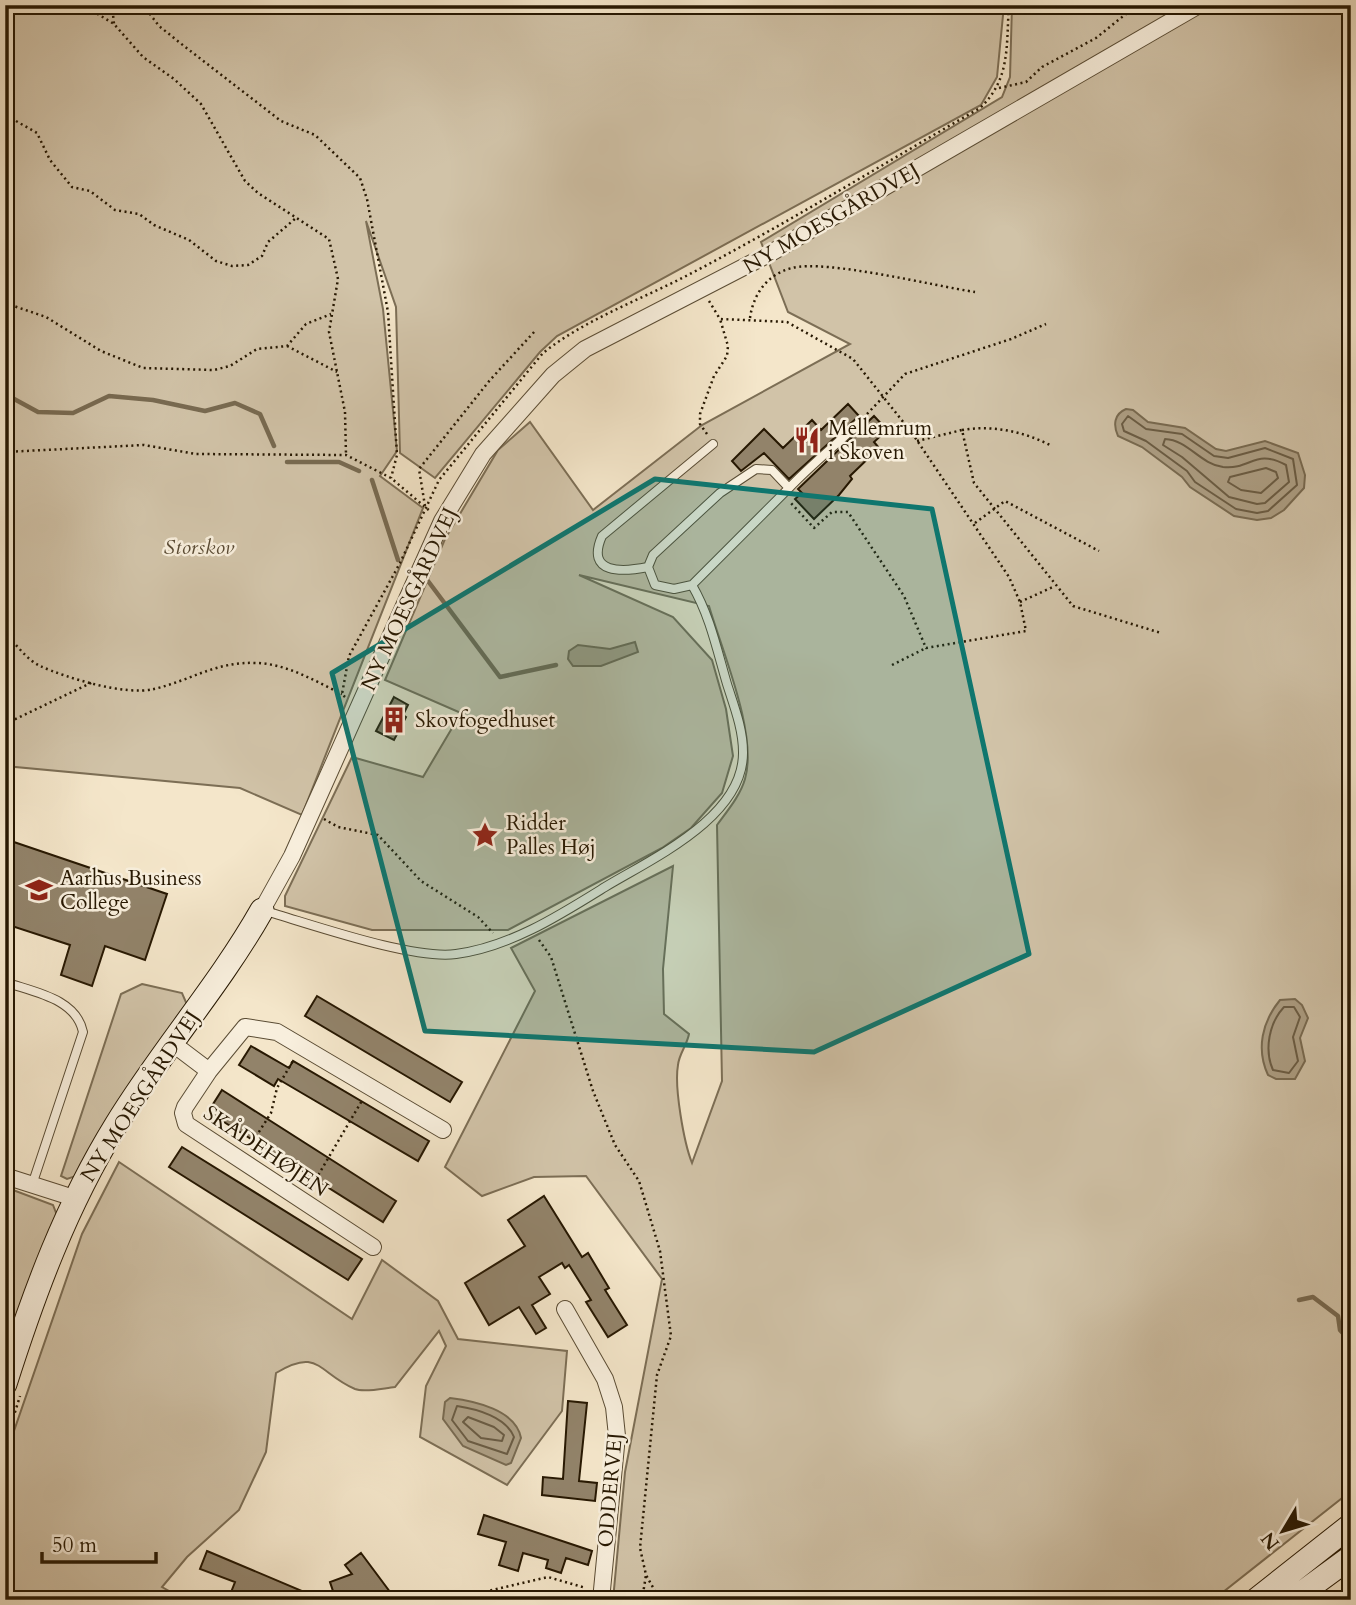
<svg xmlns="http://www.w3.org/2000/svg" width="1356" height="1605" font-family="Cardo,serif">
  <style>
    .green { fill: #d1c3a8; stroke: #7c6e55; stroke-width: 2 }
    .water { fill: #aea086; stroke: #786a51; stroke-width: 2 }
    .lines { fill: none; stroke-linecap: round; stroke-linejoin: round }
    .shore { stroke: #6a5c44; stroke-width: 2 }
    .stream { stroke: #786a51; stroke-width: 4.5 }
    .building { fill: #92836a; stroke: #271802; stroke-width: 2 }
    .lane-casing { stroke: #5a4c34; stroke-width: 10 }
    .street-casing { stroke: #5a4c34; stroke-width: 18 }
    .secondary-casing { stroke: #271802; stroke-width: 25 }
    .path { stroke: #271802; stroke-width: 2.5; stroke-dasharray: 2 3.5; stroke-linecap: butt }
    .lane { stroke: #f8efdd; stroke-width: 8 }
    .street { stroke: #f8efdd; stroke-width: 16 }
    .secondary { stroke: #f8efdd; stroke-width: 23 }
    .marked { fill: #0f766e; fill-opacity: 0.2; stroke: #0f766e; stroke-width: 5; stroke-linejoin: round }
    .labels { text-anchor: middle; stroke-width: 5; stroke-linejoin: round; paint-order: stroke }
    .street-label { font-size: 21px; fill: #271802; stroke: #f8efdd }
    .poi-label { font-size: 21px; fill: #271802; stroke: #f8efdd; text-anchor: start }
    .park-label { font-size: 21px; font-style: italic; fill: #5a4b34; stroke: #f8efdd }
  </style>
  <rect width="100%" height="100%" fill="#f4e6ca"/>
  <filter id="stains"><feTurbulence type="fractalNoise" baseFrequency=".00286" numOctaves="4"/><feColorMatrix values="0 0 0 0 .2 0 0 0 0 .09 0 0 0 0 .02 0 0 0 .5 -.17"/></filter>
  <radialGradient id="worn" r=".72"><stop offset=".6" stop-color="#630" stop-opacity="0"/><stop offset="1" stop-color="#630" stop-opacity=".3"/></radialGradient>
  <path class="green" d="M5,5H1004L997,77L981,105L557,336L540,352L435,478L400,453L396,307L366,221L383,309L397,451L380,476L423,508L302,815L240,788L5,766Z
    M1012,5H1351V1491L1213,1600H613L625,1472L662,1279L586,1176L534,1177L482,1196L445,1167L535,991L511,948L673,866L663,969L664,1014L689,1034C687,1045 679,1054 678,1065C674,1087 684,1143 692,1163L722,1081L717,825C728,810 740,796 745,779C758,734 722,651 709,606L579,575L673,617L712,660L726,709L733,756L722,793L691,828L662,848L508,930H372L285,906V896L352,757L423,777L461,713L385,680L445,539L498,450L530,422L593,510L702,425L850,344L788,312L761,242L1002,97L1010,77Z
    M142,984L182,993L188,1007L76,1176L67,1179L61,1176L121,994Z
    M119,1162L352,1319L382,1260L438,1301L458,1339L567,1351L562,1411L507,1485L420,1437L426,1386L446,1346L439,1331L395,1387C384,1388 365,1393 355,1389C318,1373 319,1347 276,1373L266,1452L239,1510L187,1557L162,1587L185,1600H5V1457L82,1234Z
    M5,1187L53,1205L58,1218L5,1365Z"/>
  <path class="water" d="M1126,409L1133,410L1148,422L1185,428L1216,449L1226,451L1265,441L1298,453L1305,475L1304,488L1284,510L1271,518L1257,520L1234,516L1190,487L1182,477L1142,447L1118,436C1113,425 1114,414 1126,409Z
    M635,642L638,652L601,666H573L568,659L569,651L578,645L610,649Z
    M1295,999L1302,1005L1308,1018L1300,1038L1305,1061L1295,1079H1276L1268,1075C1256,1049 1262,1022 1280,1000Z
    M450,1398C475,1401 516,1410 521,1438L511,1463L506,1465L463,1446L443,1419L445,1402Z"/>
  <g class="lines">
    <path class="shore" d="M1128,416L1146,429L1182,434L1214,456L1228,458L1265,448L1293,459L1297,485L1268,511L1257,513L1236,509L1195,482L1187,471L1146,441L1124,431L1122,424Z
      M1165,439C1188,440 1200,464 1223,467C1251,470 1255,448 1286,465L1289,482L1265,503L1257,504L1229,497L1182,457L1163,445Z
      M1266,468L1276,472L1278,478L1261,493L1241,490L1228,482L1230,477Z
      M1284,1007H1294L1300,1017L1293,1037L1298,1061L1289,1073L1273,1070C1264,1050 1269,1023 1284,1007Z
      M457,1406C477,1409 506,1417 514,1437L507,1454L468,1441L452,1420Z
      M468,1417L494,1427L504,1435L502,1441L481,1438L463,1422Z"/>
    <path class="stream" d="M5,394L38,412L73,413L109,396L153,400L205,411L235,403L260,414L274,446
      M287,462H339L359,471
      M372,480L398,560
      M428,581L500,677L556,665
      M1299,1300L1313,1297L1338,1316L1340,1330L1351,1342"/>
  </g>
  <path class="building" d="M848,404L859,416L789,479L764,453L741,471L732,461L764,429L783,448L812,420L821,430Z
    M874,416L887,430L874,442L879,448L850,476L852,479L839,495L814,519L795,499L802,493L798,489Z
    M394,697L408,705L403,715L406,717L394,740L376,731Z
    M5,839L167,894L145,960L105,946L92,986L61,975L70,945L12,926L5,929Z
    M317,996L462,1082L450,1102L305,1016Z
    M251,1046L289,1068L293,1061L429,1141L418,1161L278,1079L274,1086L239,1065Z
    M222,1090L396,1201L383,1222L208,1112Z
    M182,1147L362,1259L348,1280L169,1167Z
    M544,1196L582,1257L588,1253L609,1288L605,1290L627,1325L608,1337L586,1302L591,1300L569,1265L565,1268L562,1263L539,1277L550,1294L532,1305L546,1328L536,1334L519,1307L489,1325L465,1283L525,1246L508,1220Z
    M568,1401L587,1403L579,1481L597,1483L595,1501L542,1495L543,1477L563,1479Z
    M484,1515L592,1551L588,1565L566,1558L561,1573L546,1568L548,1560L523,1553L518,1571L499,1565L506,1542L478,1534Z
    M207,1551L302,1591L299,1600H265L252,1595L250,1600H228L235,1582L200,1569Z
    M361,1553L396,1600H336L330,1582L352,1574L345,1565Z"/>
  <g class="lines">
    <g class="lane-casing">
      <path id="lane" d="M789,488C812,464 836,445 860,422
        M648,567C623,572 585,575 602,536L713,444
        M265,911C311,924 412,960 456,954C510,947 560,915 605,887C653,858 744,817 743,752C743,729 734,706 727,684C717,650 710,616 692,585L789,488L772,470L756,469L720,493L653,555L648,567L655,585L674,589L692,585
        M5,982C33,992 76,998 83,1032L32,1185"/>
    </g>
    <g class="street-casing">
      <path id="street" d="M262,910L292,856L442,521L483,454L553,375L585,349L769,254L1199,5
        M172,1043L209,1071L185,1107L183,1113L186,1124L373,1247
        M209,1071L245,1027L277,1032L443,1130
        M5,1176L74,1198
        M565,1309L605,1379L614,1407L617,1436L601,1600"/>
    </g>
    <g class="secondary-casing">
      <path id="secondary" d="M5,1384C34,1293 66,1206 116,1125C161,1051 219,986 262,910
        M1256,1600L1351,1525
        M1292,1600L1351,1557"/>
    </g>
    <path class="path" d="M83,5L114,24L143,57L174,79L201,104L245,181L258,193L329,239L338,279L329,332L345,412L346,455
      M112,5L114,24
      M143,5L159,26L184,46L281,121L315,135L360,178L367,199L388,312L397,455L391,478
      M999,88L1026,82L1042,67L1096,38L1137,5
      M5,121H16L37,133L50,160L72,187L90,191L115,210L139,214L154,225L189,240L216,261L232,266L248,265L262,256L268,242L296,218
      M709,301L720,319L787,322L853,359L912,433L1009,577L1020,602L1026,631L926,648L904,596L848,512H832L814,528L790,502
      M5,303L46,317L101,351L143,368L214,370L230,366L257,349L287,346L306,324L331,314
      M750,318C753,295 767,274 792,268C825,259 935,286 975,292
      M287,346L337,372
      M867,414L905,374L1011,339L1046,324
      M962,430C992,425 1022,431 1050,445
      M707,434L700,424V414L714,376L727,356L728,346L720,319
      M917,441L962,430L974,483L1073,606L1161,633
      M5,452L144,445L196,454L346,455L391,478L431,512
      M425,506L419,469L490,380L535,331
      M975,523L1005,501L1099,551
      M1020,602L1055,586
      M5,633C16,644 26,659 40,666C67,678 125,696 154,689C192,680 216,661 257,663C287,664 315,681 342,694
      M892,665L926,648
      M345,697L342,694L349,656L400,563L439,480L543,353C586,319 640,300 688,275C788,223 883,164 980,108C1011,79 1006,45 1009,5
      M5,724L93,682
      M324,819L338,827L378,835L421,881L478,917L493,933
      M539,940L551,957L593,1091L615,1145L639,1181L660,1251L671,1336L657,1375L640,1548L646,1575L660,1600
      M250,1146L271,1113L277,1088L294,1059
      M310,1189L363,1099
      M5,1444L20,1396
      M478,1600L484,1592L548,1577L586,1588
      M642,1600L646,1575"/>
    <use href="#lane" class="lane"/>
    <use href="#street" class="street"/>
    <use href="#secondary" class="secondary"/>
  </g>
  <path class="marked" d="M655,479L932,509L1029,954L814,1052L425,1031L332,673Z"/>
  <defs>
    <g id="restaurant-bare" transform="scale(2.1)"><path d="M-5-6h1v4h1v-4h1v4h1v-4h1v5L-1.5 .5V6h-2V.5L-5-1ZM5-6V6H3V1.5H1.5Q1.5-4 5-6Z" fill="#8f2418" stroke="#f8efdd" stroke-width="2.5" paint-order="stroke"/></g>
    <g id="building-bare" transform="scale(2.1)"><path d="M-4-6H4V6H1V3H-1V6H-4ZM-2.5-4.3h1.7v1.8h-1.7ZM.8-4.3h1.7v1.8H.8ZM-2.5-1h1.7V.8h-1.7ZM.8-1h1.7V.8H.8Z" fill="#8f2418" stroke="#f8efdd" stroke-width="2.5" paint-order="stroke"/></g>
    <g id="sight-bare" transform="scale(2.1)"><path d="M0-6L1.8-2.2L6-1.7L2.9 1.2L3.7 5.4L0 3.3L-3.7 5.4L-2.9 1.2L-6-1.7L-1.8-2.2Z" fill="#8f2418" stroke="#f8efdd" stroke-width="2.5" paint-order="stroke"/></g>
    <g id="school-bare" transform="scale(2.1)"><path d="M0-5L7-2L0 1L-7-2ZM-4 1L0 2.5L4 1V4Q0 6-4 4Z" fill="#8f2418" stroke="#f8efdd" stroke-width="2.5" paint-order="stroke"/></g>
  </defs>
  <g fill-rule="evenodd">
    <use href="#restaurant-bare" x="807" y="440"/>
    <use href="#building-bare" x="394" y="720"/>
    <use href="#sight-bare" x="485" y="835"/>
    <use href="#school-bare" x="39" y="890"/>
  </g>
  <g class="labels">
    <g class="street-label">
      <text transform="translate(831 218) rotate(-30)" y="7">NY MOESGÅRDVEJ</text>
      <text transform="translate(409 599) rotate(-65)" y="7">NY MOESGÅRDVEJ</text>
      <text transform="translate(140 1096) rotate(-57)" y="7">NY MOESGÅRDVEJ</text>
      <text transform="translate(266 1151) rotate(34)" y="7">SKÅDEHØJEN</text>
      <text transform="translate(610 1490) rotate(-85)" y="7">ODDERVEJ</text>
    </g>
    <g class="poi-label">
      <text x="828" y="435">Mellemrum<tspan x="828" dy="24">i Skoven</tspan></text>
      <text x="415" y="727">Skovfogedhuset</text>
      <text x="506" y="830">Ridder<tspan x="506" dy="24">Palles Høj</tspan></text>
      <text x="60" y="885">Aarhus Business<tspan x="60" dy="24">College</tspan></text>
    </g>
    <g class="park-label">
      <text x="199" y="554">Storskov</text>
    </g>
  </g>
  <rect width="1356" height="1605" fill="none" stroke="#f4e6ca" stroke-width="28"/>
  <rect x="7" y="7" width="1342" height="1591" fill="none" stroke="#271802" stroke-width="3.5"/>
  <rect x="14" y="14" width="1328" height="1577" fill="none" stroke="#271802" stroke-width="2"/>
  <g transform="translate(1283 1531) rotate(232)" stroke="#f8efdd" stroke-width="5" paint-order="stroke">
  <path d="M0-5L12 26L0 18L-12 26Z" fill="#271802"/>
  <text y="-10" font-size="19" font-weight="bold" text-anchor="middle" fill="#271802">N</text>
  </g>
  <path d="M42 1552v10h114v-10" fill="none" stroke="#271802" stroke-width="3.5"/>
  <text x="52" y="1552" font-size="21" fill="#271802" stroke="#f8efdd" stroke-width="5" paint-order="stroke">50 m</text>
  <rect width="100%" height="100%" filter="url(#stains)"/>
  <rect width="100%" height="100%" fill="url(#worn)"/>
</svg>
